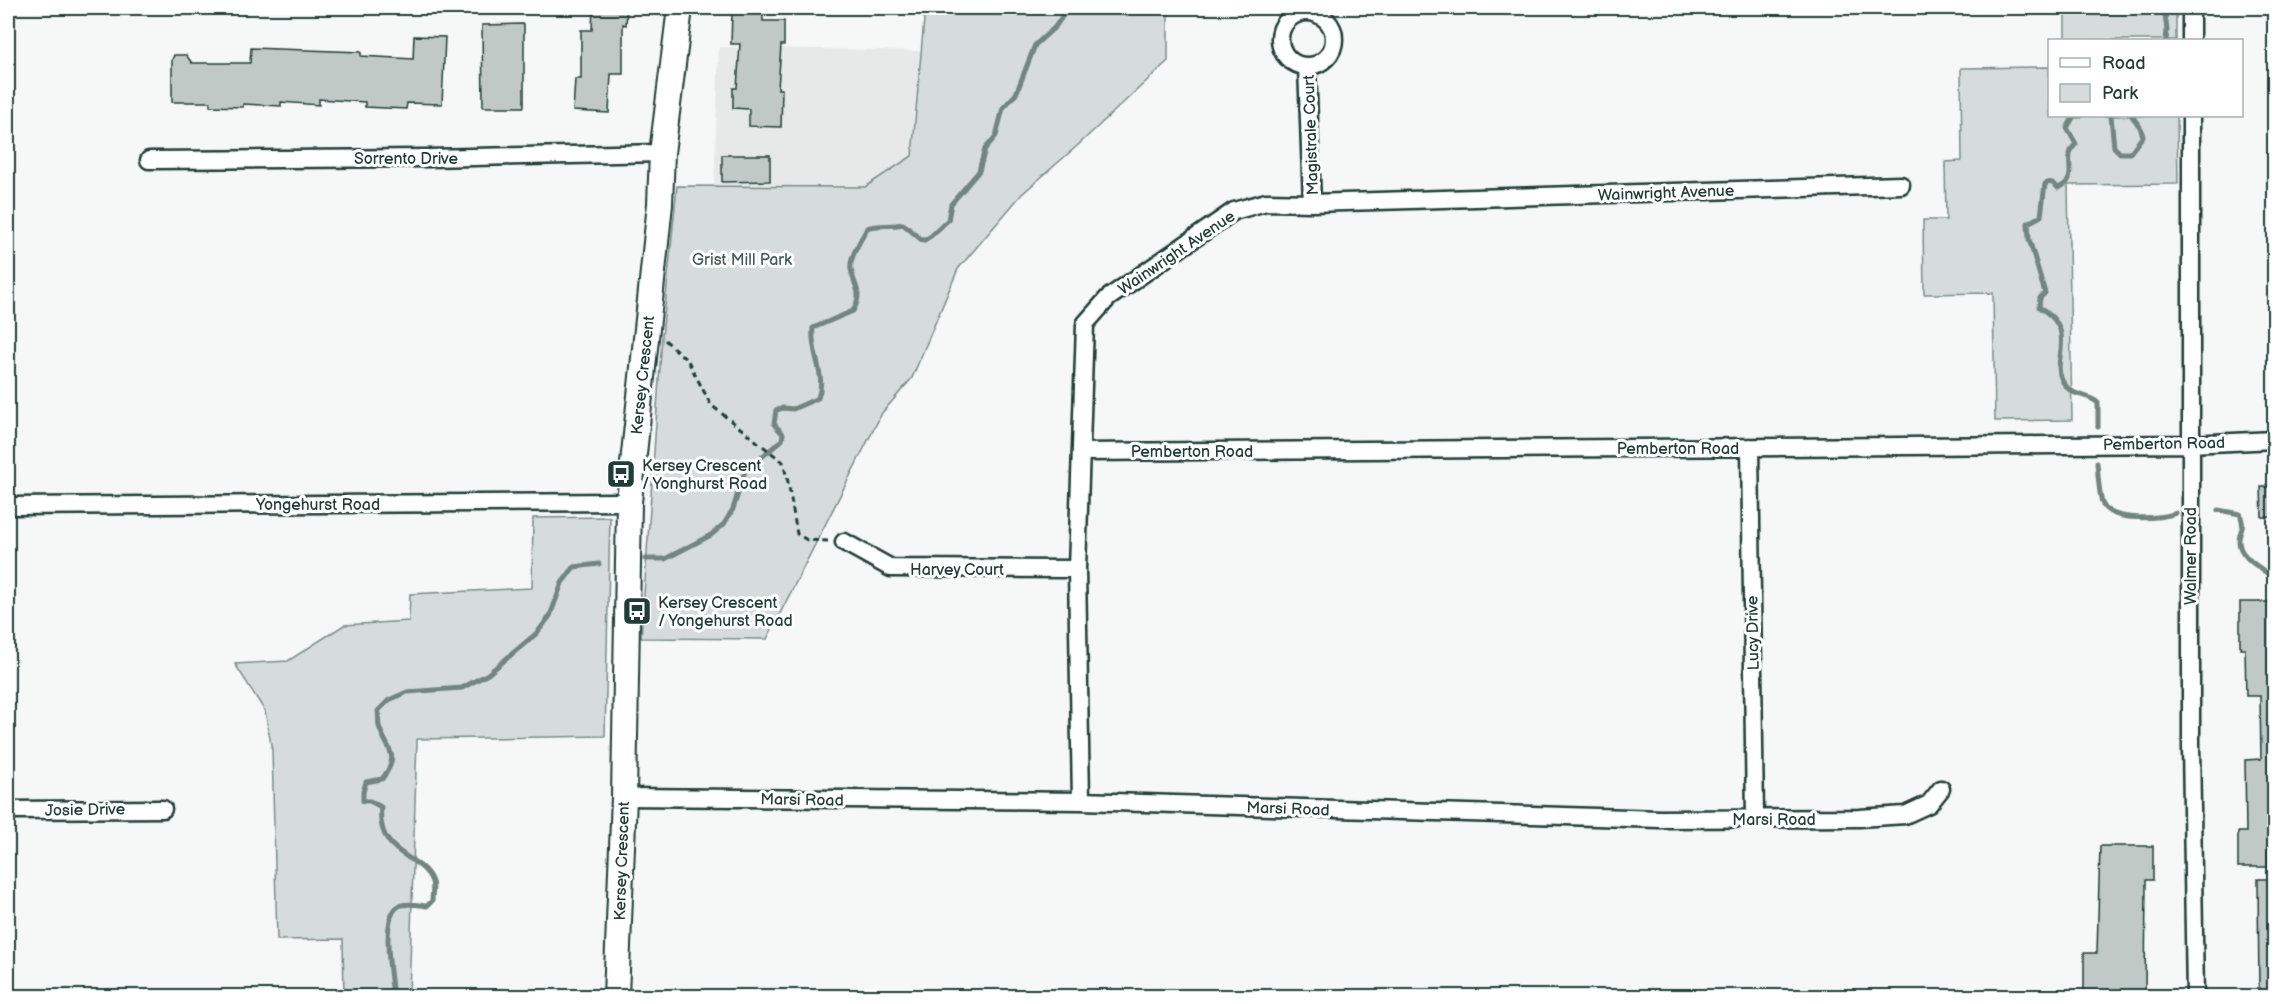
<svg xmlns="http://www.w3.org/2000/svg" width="2282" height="1004" font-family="'Balsamiq Sans',sans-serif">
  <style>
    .built { fill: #e6e9e8 }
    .green { fill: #d6dcdb; stroke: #7a8c88; stroke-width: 1.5 }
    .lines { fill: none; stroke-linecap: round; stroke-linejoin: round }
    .stream { stroke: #72857f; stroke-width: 5 }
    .building { fill: #c0c9c6; stroke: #1f3d34; stroke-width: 1.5 }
    .street-casing { stroke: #1f3d34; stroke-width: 21 }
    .secondary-casing { stroke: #1f3d34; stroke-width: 28 }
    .path { stroke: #1f3d34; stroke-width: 3; stroke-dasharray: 6 4.5; stroke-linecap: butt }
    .street { stroke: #fff; stroke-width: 16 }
    .secondary { stroke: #fff; stroke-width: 24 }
    .labels { text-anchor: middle; stroke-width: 6; stroke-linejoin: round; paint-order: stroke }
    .street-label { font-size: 16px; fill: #1f3d34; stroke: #fff }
    .park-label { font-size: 16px; fill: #445d55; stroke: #fff }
    .poi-label { font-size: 16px; fill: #1f3d34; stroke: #fff; text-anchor: start }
  </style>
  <rect width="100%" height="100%" fill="#f6f7f7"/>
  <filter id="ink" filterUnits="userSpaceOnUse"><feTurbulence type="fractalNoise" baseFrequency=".0167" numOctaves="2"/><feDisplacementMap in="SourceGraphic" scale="12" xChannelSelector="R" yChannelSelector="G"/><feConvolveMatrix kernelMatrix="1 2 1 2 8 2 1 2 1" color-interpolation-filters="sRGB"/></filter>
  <g filter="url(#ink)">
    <path class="built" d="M719,47L922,51L913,156L865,187L714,186Z"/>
    <path class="green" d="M925,8H1168V61L1077,146L1022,194L958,269L912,378L882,413L767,639L641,638L662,337L677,186L865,187L912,156Z
      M2065,8H2176V40H2065Z
      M2049,67L2050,116H2177L2178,184L2068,185L2072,420L1995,421L1993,293L1924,294L1923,220H1946L1945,162L1962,161L1961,68Z
      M610,517L605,736L417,739L409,996H344L343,939L277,940L272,750L265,711L235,664L288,661L344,625L409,621L410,594L532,588L533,518Z"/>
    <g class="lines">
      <path class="stream" d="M2164,8L2167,30L2166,40
        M2081,116H2074L2067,128L2076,144C2060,158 2082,179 2058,188C2054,183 2051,181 2045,184L2041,216L2028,223L2029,239L2045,293L2040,298L2039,307C2081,332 2049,359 2063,382C2072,398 2088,393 2098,403V427
        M2111,116L2114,147L2120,153H2130L2143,136L2140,127L2132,116
        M2097,463C2098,473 2099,497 2103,505C2112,522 2161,519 2176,513
        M2218,510L2240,514C2246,531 2239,528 2239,541C2239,558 2263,569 2274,578
        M645,559H665L711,535L724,524L733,509L745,471L782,440L783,434L774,424L776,410L783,408L793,409L818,398C827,375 810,353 813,328L853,311C864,291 854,288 851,269C849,257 862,239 867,228C879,224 890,227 903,224L923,241L931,236L948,220L951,204L979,171L985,149L996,136L1003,108L1016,94L1035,45L1055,27L1068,8
        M393,996C391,977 380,916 399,906C406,902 419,905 427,906L432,901C432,895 434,887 432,882C422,853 376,858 381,807L370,801H363V792L366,782L382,779C402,753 386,750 379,726C378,721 379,715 378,711L389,700L407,692L462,688L488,674L537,633L550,616L562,583L574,567L599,564"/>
    </g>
    <path class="building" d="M593,8H627L626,25L623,24V74H611L609,113L573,111L575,79H581V30H592Z
      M732,13L763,14V21H784V45H781L778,89H782L781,127L749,126V109L733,108V88H737L740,44H731Z
      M524,24V107H483L482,25Z
      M414,36L445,37L442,104L407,103L406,109L365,107V102L319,99V105L281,102V106L243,104V107L210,106V102H172V60L174,55H186L192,63H250L251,48L361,52V56L413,59Z
      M722,155H770V181L722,182Z
      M2261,487H2274V517H2262Z
      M2240,602H2274V814L2268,815V867H2238V832H2246L2245,760L2261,759L2260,696H2246L2245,649H2240Z
      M2100,846H2153V880H2146L2145,996H2084V953H2097Z
      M2258,879H2274V994H2259Z"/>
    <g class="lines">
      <g class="street-casing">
        <path id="street" d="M1280 39a27 27 0 1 1 54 0a27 27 0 1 1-54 0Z
          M2191,40V8
          M1307,66L1312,203
          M2191,116V746L2195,996
          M149,160L429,158L662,153
          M1750,447L1755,819
          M1081,452L2190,444L2274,440
          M8,506L629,502
          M844,542L891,568L1077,569
          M624,797L1081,801L1660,819L1859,818L1905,815L1929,804L1941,789
          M1081,801L1077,569L1085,324L1108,298L1234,211L1266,202L1312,203L1901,185
          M8,810L163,809"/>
      </g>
      <g class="secondary-casing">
        <path id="secondary" d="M616,996L624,797L629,502L660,204L662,153L680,8"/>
      </g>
      <path class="path" d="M665,340L688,361L711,405L783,462L788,482L797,534L807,540L828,541"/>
      <use href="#street" class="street"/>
      <use href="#secondary" class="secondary"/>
    </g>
  </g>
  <defs>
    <g id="bus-square" transform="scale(1.5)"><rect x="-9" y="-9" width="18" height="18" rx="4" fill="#1f3d34" stroke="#fff"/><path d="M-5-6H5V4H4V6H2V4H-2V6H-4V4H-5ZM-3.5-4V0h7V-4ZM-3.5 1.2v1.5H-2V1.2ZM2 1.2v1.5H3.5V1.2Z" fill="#fff"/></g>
  </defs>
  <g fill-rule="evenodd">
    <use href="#bus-square" x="621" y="474"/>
    <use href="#bus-square" x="637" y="611"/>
  </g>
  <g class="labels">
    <g class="street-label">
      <text transform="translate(1310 135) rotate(-92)" y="6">Magistrale Court</text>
      <text x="406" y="164">Sorrento Drive</text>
      <text transform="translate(1666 192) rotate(-2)" y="6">Wainwright Avenue</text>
      <text transform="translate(1176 252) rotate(-34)" y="6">Wainwright Avenue</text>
      <text transform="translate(642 375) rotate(-84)" y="6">Kersey Crescent</text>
      <text transform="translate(2164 443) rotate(-1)" y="6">Pemberton Road</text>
      <text x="1678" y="454">Pemberton Road</text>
      <text x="1192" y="457">Pemberton Road</text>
      <text x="318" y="510">Yongehurst Road</text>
      <text transform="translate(2190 556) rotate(-90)" y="6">Walmer Road</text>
      <text x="957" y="575">Harvey Court</text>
      <text transform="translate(1752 633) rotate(-91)" y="6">Lucy Drive</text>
      <text transform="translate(802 799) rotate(1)" y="6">Marsi Road</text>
      <text transform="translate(1288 808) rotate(2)" y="6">Marsi Road</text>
      <text transform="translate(85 809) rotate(-1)" y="6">Josie Drive</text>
      <text x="1774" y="825">Marsi Road</text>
      <text transform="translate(621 861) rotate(-88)" y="6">Kersey Crescent</text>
    </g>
    <g class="park-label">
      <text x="742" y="265">Grist Mill Park</text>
    </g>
    <g class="poi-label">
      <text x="642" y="471">Kersey Crescent<tspan x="642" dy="18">/ Yonghurst Road</tspan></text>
      <text x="658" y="608">Kersey Crescent<tspan x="658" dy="18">/ Yongehurst Road</tspan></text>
    </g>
  </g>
  <rect width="2282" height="1004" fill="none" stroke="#fff" stroke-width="30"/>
  <rect x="15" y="15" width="2252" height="974" fill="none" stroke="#1f3d34" stroke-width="2" filter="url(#ink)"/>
  <rect x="2048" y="39" width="195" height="78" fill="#ffffff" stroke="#a5b1ae" stroke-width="1.5"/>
  <rect x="2060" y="58" width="30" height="9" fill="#ffffff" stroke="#a5b1ae" stroke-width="1.5"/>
  <text x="2102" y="69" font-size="18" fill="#1f3d34">Road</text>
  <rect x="2060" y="84" width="30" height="18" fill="#d6dcdb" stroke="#a5b1ae" stroke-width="1.5"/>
  <text x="2102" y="99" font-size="18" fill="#1f3d34">Park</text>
</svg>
